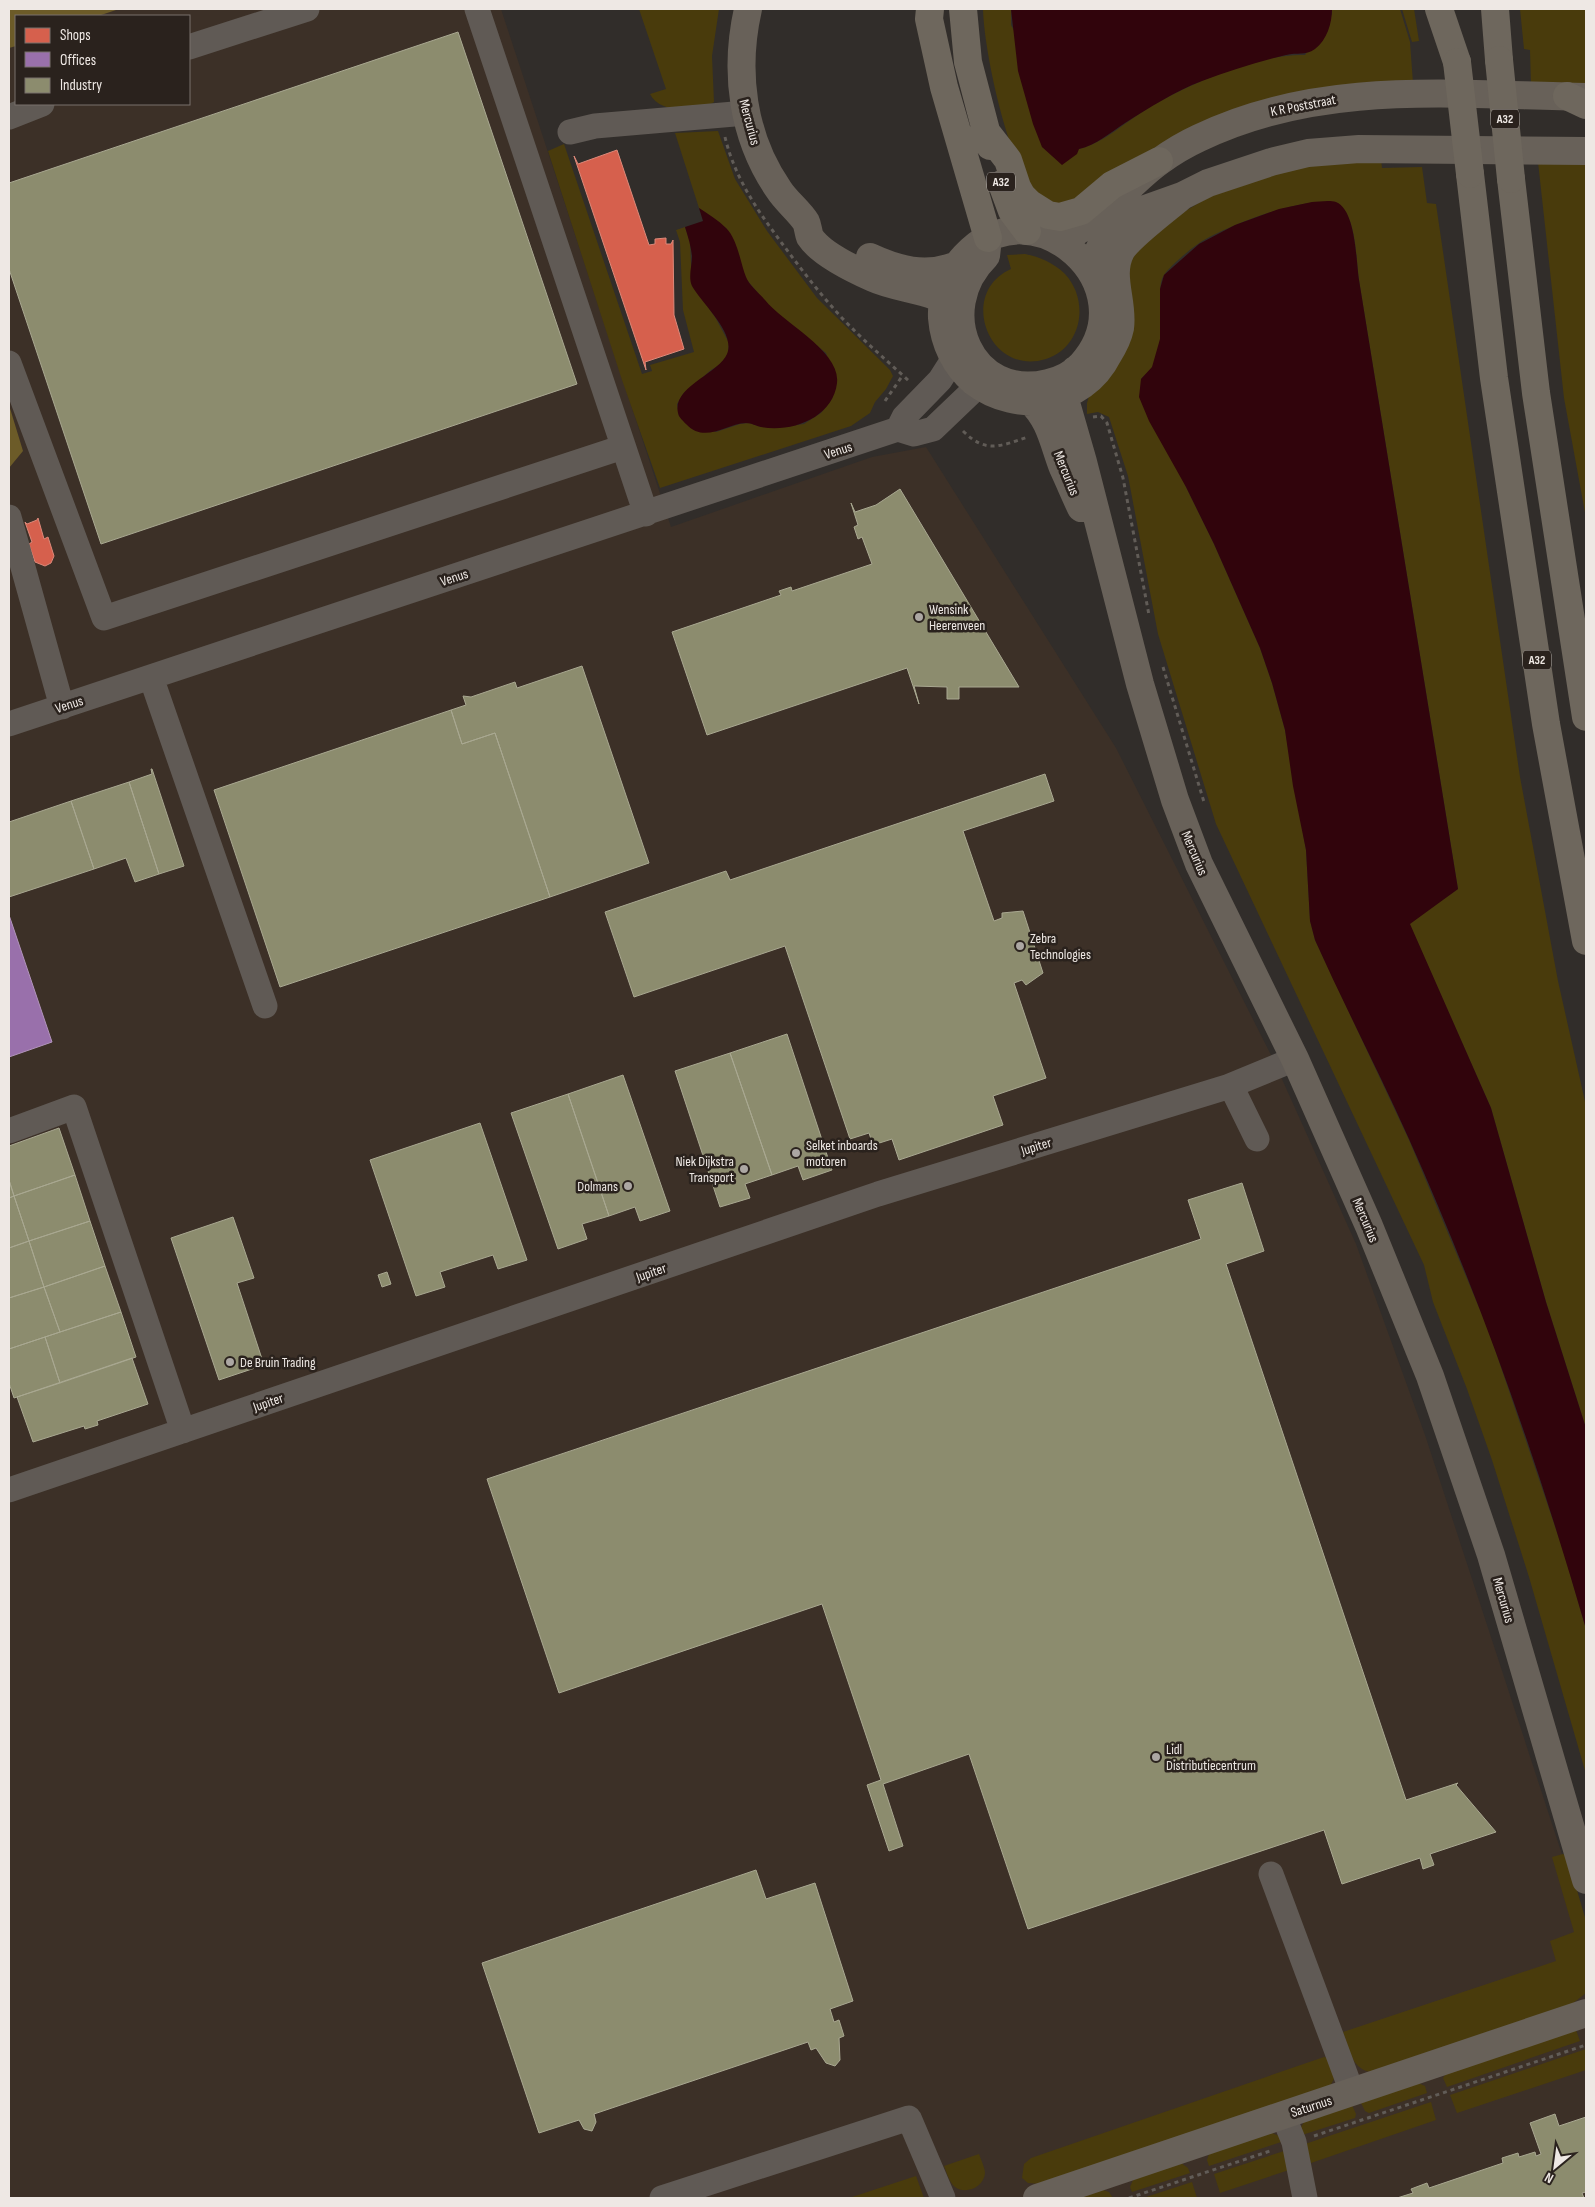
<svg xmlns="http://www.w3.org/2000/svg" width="1595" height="2207" font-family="'Sofia Sans Condensed',sans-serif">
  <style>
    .built { fill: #3c3027 }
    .green { fill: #493b0c }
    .forest { fill: #6c5b28 }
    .water { fill: #31040c }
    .shops { fill: #d6604d; stroke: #dd897a }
    .offices { fill: #9970ab; stroke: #b294bc }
    .industry { fill: #8c8c6e; stroke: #a9a891 }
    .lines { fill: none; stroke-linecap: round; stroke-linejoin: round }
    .path { stroke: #615c57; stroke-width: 3; stroke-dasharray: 4 4; stroke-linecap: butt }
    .minor { stroke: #605a55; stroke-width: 25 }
    .major { stroke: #686159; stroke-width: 28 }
    .highway { stroke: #6e675d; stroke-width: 28 }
    .highway-bridge { stroke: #6e675d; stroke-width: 28 }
    .poi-dot { fill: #aca7a3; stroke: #2a221d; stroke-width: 2 }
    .labels { text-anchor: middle; stroke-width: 5; stroke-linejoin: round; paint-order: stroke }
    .shield { fill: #2a221d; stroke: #b3ada8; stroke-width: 1 }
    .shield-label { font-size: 12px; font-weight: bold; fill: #eee8e4 }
    .street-label { font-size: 14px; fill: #eee8e4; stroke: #2a221d }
    .poi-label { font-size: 14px; fill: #eee8e4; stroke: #2a221d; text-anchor: start }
  </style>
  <rect width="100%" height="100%" fill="#312d2a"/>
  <path class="built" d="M64,9H501L671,527L872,457L926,447L1116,748L1273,1059L1356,1244L1425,1435L1586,1928V2198H9V23L16,21V104H189V16H36Z"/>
  <path class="green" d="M639,9H719L712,56L714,102C698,113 660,114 650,94L666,89Z
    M983,9H1011V25L1079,149C1104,143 1125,122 1147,109C1186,85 1260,53 1305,55L1332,14V9H1400L1410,42L1413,83L1370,84L1090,195L1054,205C1046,199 1035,193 1030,186C1006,152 984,51 983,9Z
    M1402,9H1414L1419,41L1412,42Z
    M1520,9H1586V86H1531L1530,50L1524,49Z
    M718,131L735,179L767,231L817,298L890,370L893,376L886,389L875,402L870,413L851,426L660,488L622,380L548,151L564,144L642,374L652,371L650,365L694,352L683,310L680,242L676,230L685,227L690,242L692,285L715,317L729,343L728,354L721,364L711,370L683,394L677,404L679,416L716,432L740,424L749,423L761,427H783L804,424L821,413L832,399L837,382L826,353L771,308L746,279L727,229L699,208L675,133Z
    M1381,160L1382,168L1422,167L1427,203L1436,204L1520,777L1558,981L1586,1106V1428L1546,1302L1491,1108L1409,923L1458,889L1359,280C1356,260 1357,221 1341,207C1321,188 1220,228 1198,244C1189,250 1170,266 1164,275C1158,284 1161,297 1161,308C1162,325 1161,353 1152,368C1149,372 1144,375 1141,379L1186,487L1214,544L1260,648L1272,683L1285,730L1306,850L1310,920L1315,940L1409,1140L1488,1329L1564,1553L1586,1629V1774L1529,1577L1492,1460L1467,1389L1433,1302L1424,1265L1216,824L1158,634L1128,476L1109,417L1098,412L1087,414V403L1128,262L1154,233L1187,210L1219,191L1306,165Z
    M1538,162H1586V518L1564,398Z
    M1025,254C1040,257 1054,263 1065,274C1090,301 1082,347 1046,359C989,377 957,293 1011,269L1007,255Z
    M1563,1854L1567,1856L1586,1921V1993L1568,2007L1374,2073C1351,2070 1350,2050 1343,2032L1556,1961L1550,1941L1574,1932L1552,1857Z
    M1576,2030L1580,2041L1447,2087L1443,2078L1446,2073Z
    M1586,2049V2070L1457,2113L1450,2095Z
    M1324,2057L1328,2058L1335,2077L1330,2086L1043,2184L1028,2183L1022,2178L1024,2164L1031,2158Z
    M1418,2083L1425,2086L1427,2093L1369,2113L1365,2111L1361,2103Z
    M1431,2102L1436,2120L1311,2163L1305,2144Z
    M1352,2105L1356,2114L1355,2118L1302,2135L1301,2127L1304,2122Z
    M1270,2132L1279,2136L1281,2142L1209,2166L1207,2160L1209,2154Z
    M1284,2151L1289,2170L1220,2193L1214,2174Z
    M979,2154C981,2160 985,2168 985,2173C984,2187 966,2195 955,2187C949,2182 947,2173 944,2166Z
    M1181,2163L1188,2168L1190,2173L1132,2192L1130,2187L1133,2180Z
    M916,2176L924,2198H849Z
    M1192,2182L1197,2198H1143Z
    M1100,2189L1109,2192L1113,2198H1074Z"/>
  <path class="forest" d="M9,9H119L98,16H16V46L9,48Z
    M9,405L23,451L9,468Z"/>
  <path class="water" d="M1011,9H1332C1332,23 1327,40 1315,49C1305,56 1297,52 1286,55C1257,62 1229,71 1202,81C1175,91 1149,108 1125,123C1110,133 1096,145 1079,149L1077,154L1062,165L1042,147L1033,124L1018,71Z
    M1312,202C1318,202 1329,200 1336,202C1356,210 1356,261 1359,280L1458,889L1410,924L1491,1108L1546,1302L1586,1428V1629C1538,1462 1480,1297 1409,1139C1379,1072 1345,1007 1315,940L1310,921L1306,850L1293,786L1285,730L1272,683L1260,648L1214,544L1186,487L1149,421L1139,397L1141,379L1152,367L1160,339V289L1164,275L1199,244L1235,225L1279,209Z
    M699,208C708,214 718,220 726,228C738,240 740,262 746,277C749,285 759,293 765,300C783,323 841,351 837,383C833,418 791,433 761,427C756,426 752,423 746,423C725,424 705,444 686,424C684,422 680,418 679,416C668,388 719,374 727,354C736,333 702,304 692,286C688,277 692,266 692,256C691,246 688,237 685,227L703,221Z"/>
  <path class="shops" d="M617,150L649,245L655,244V239L666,238V244H671L673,240L674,315L684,349L645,362L646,370L574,156L578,164Z
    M38,518L44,539L48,537L54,556L51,563L45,566L35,562L29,544L32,542L25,522L27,524L37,520Z"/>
  <path class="offices" d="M9,915L52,1042L9,1057Z"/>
  <path class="industry" d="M458,32L577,384L101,544L9,269V183Z
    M900,489L1019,687H959V699H947V687L914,686L919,704L907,668L707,735L672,632L781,595L779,591L791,587L792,591L872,564L862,537L858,539L854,527L858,525L851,503L855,512L876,505Z
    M582,666L649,863L550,897L495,733L462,744L451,710L466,705L463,696L471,697L515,682L517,688Z
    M451,710L462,744L495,733L550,897L280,987L214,790Z
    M151,769H152L184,866L159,874L129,782L152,774Z
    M1045,774L1054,801L963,831L994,921L1002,918V913L1023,911L1043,973L1026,985L1022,980L1014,983L1046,1078L993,1096L1003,1125L899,1160L892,1139L873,1145L869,1133L850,1139L785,946L634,997L605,912L726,871L730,880Z
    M129,782L159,874L135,882L126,858L94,869L71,801Z
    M71,801L94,869L9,897V822Z
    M787,1034L832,1170L803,1180L798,1166L772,1175L730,1053Z
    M730,1053L772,1175L745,1184L750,1198L720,1207L675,1071Z
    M623,1075L670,1211L640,1221L635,1207L609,1216L568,1094Z
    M568,1094L609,1216L582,1224L587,1239L558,1249L511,1113Z
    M480,1123L527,1260L498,1269L493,1255L440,1272L445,1287L416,1296L370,1160Z
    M59,1128L75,1175L14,1196L9,1180V1146Z
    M75,1175L90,1221L29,1241L14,1196Z
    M9,1180L14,1196L9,1198Z
    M1242,1183L1264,1251L1226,1264L1406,1800L1458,1783L1456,1785L1496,1832L1430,1854L1434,1865L1423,1869L1420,1858L1342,1884L1324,1830L1028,1929L969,1754L883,1784L903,1846L889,1851L867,1785L881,1780L822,1604L559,1693L487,1479L1201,1239L1188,1200Z
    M14,1196L29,1241L9,1248V1198Z
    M233,1217L254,1278L237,1283L264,1365L219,1380L171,1238Z
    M90,1221L105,1266L44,1287L29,1241Z
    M29,1241L44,1287L9,1298V1248Z
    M105,1266L121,1312L60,1332L44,1287Z
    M387,1272L391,1284L382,1287L378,1275Z
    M44,1287L60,1332L9,1349V1298Z
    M121,1312L136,1357L60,1383L45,1337Z
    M45,1337L60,1383L14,1398L9,1383V1349Z
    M132,1358L148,1404L97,1421L98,1425L85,1429L84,1426L33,1442L17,1397Z
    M756,1870L766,1899L815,1883L853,2001L830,2009L834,2022L839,2020L844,2036L839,2038L840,2060L835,2066L826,2063L816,2048L811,2050L808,2042L594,2114L596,2122L592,2131L584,2129L579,2120L539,2133L482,1963Z
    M1555,2114L1559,2126L1586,2117V2192L1582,2193L1584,2198H1397L1413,2193L1411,2189L1427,2183L1429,2188L1503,2163L1502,2158L1518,2153L1519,2157L1535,2152L1536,2156L1541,2154L1530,2123Z"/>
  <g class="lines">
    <path class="path" d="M725,137C734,175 755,207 778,238C798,265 819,293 842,318C863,340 886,360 909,381
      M885,401L903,375
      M1093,417L1101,416L1107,423L1123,478L1149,615
      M963,431C986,454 1000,446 1028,437
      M1163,667L1204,802
      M1314,2136L1586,2045
      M1129,2198L1273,2150"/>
    <path class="minor" d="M477,9L646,514
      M189,47L307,9
      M9,117L42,104
      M570,132L595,126L746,113
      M9,363L104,618L623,447
      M898,429L904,417L940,380L954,358
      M9,517L62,707
      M151,677L265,1006
      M9,724L898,429L914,434L933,429L979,385
      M1231,1086L1257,1139
      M9,1131L74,1107L183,1431
      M9,1490L878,1194L1227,1087L1295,1059
      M1271,1874L1352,2092
      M1283,2115L1294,2142L1305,2198
      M662,2198L909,2118L943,2198"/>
    <path class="major" d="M748,9C734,71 742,137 779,190C786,201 799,211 806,222C808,226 808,232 810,237C821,254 855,270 873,278C899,290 940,290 957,310
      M988,238L986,256C931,310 971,402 1048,383C1061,380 1073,374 1082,364C1151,287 1033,181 965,256C948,274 941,294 942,318C944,343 955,366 974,382C1017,415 1083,405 1108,355C1113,347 1118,338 1120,328C1124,302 1108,276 1121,251C1129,237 1168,208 1182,196
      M1059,240C1099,226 1126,185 1160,161C1171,153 1186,144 1199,138C1321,79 1455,95 1586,97
      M870,257C898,270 925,277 955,266
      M1093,271V261L1101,246L1110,235L1137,212L1182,196L1208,183L1271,162L1308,153L1359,149L1586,151
      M1075,370L1069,384L1066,403L1083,462L1140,684L1175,800L1199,864L1295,1059L1369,1226L1430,1376L1491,1555L1586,1880
      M1031,402C1050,419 1054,445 1063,468C1069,481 1075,495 1081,508
      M1037,2198L1586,2013"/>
    <path class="highway" d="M930,9L929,19L944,87L988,238
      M963,9L968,62L990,146
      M1439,9L1457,62
      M1495,9L1499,60
      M1567,96L1586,105
      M984,129L1008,160L1017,187L1022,196L1029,203L1048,215L1060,217L1081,211L1112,185L1159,161
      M1470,174L1494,378L1546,724L1586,941
      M1511,179L1536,393L1586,717
      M1002,184L1012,211L1027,231"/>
    <path class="highway-bridge" d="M1499,60L1511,179
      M1457,62L1470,174"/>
  </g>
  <g class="poi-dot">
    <circle cx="919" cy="617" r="5"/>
    <circle cx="1020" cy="946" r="5"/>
    <circle cx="796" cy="1153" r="5"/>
    <circle cx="744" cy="1169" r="5"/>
    <circle cx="628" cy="1186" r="5"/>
    <circle cx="230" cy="1362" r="5"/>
    <circle cx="1156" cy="1757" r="5"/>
  </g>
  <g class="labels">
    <g class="shield">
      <rect x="1491" y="109.5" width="28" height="19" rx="4"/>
      <rect x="987" y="172.5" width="28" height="19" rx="4"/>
      <rect x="1523" y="650.5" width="28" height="19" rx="4"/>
    </g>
    <g class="shield-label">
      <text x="1505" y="123">A32</text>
      <text x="1001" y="186">A32</text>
      <text x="1537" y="664">A32</text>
    </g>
    <g class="street-label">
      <text transform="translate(1303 105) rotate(-11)" y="5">K R Poststraat</text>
      <text transform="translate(750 122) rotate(75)" y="5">Mercurius</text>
      <text transform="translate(838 450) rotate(-18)" y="5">Venus</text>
      <text transform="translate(1067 473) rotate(68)" y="5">Mercurius</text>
      <text transform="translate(454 577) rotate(-18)" y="5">Venus</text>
      <text transform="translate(69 704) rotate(-18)" y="5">Venus</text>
      <text transform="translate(1195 853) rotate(67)" y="5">Mercurius</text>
      <text transform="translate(1036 1146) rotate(-17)" y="5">Jupiter</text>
      <text transform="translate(1366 1220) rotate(67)" y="5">Mercurius</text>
      <text transform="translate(651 1272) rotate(-19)" y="5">Jupiter</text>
      <text transform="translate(268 1402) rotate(-19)" y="5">Jupiter</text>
      <text transform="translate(1504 1600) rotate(74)" y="5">Mercurius</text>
      <text transform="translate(1311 2106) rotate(-18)" y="5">Saturnus</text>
    </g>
    <g class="poi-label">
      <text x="929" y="614">Wensink<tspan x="929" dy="16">Heerenveen</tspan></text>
      <text x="1030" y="943">Zebra<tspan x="1030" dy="16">Technologies</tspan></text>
      <text x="806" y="1150">Selket inboards<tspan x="806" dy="16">motoren</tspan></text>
      <text x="734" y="1166" text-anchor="end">Niek Dijkstra<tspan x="734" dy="16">Transport</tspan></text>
      <text x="618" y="1191" text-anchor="end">Dolmans</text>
      <text x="240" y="1367">De Bruin Trading</text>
      <text x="1166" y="1754">Lidl<tspan x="1166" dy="16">Distributiecentrum</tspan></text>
    </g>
  </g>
  <rect width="1595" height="2207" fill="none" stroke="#eee8e4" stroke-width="20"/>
  <rect x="15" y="15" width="175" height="90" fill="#2a221d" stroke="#78716d"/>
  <rect x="25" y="28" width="25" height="15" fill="#d6604d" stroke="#78716d"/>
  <text x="60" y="40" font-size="15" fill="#eee8e4">Shops</text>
  <rect x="25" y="52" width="25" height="15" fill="#9970ab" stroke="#78716d"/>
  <text x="60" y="65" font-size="15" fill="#eee8e4">Offices</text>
  <rect x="25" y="78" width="25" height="15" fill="#8c8c6e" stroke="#78716d"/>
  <text x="60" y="90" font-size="15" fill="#eee8e4">Industry</text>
  <g transform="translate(1555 2167) rotate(209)" stroke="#2a221d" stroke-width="4" paint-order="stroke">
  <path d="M0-4L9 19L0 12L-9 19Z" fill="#eee8e4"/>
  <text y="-8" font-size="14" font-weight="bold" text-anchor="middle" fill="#eee8e4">N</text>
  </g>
</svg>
